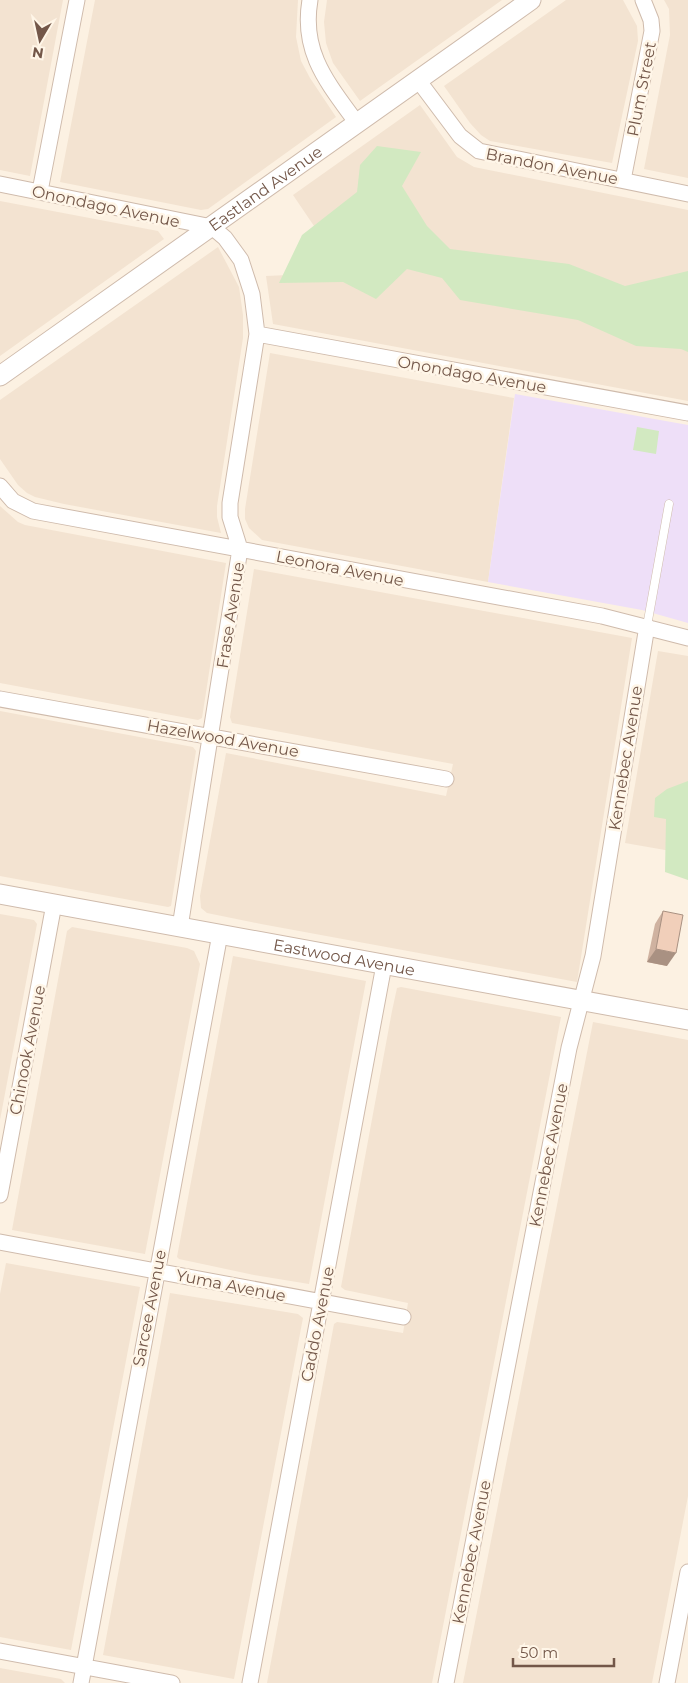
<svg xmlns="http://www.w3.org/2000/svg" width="688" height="1683" font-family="Montserrat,sans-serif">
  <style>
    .residential { fill: #f3e3d1 }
    .education { fill: #eedff8 }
    .green { fill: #d2e9c1 }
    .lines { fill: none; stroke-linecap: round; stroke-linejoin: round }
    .service-casing { stroke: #cfbbac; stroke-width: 9 }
    .minor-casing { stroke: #cfbbac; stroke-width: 17 }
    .tertiary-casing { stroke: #cfbbac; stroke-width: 21 }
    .service { stroke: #fff; stroke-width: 8 }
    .minor { stroke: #fff; stroke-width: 15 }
    .tertiary { stroke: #fff; stroke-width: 19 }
    .wall { fill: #cfb2a0 }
    .shaded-wall { fill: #a99182 }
    .building { fill: #f1cfba; stroke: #a99182 }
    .labels { text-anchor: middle; stroke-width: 5; stroke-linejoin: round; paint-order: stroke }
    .street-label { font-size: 16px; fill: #735749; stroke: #fff6e8 }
  </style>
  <rect width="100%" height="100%" fill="#fcf1e2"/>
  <path class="residential" d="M0,0H63L30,176L0,170Z
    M95,0H298L296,37L301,61L310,78L336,117L208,209L201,210L60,182Z
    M327,0H502L360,101L333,63L326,43L324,22Z
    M566,0H623L637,26L638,41L612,163L490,141L481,135L470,123L444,86Z
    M664,0H688V178L644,169L670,35L669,9Z
    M420,105L457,157L474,167L688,210V401L273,324L266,276L332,273L333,254L293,195Z
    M0,201L158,231L164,239L0,356Z
    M218,247L239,287L243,315V338L217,506V517L221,533L64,504L35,497L27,493L18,485L0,459V400Z
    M270,353L514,398L488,582L262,540L249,528L245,519V509Z
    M0,506L18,522L25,525L226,563L202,718L198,720L0,683Z
    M254,569L632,638L577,982L261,924L207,913L201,908L200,896L226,753L446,796L453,764L232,723L230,717Z
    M658,651L688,656V854L625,843Z
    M0,711L193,747L196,751L171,906L168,907L0,876Z
    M0,914L34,920L37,924L0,1120Z
    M72,927L187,948L194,951L200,964L145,1254L12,1230L67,931Z
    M233,956L366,981L309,1284L254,1275L179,1259L177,1257Z
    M401,987L561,1017L432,1683H267L334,1324L337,1322L344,1323L403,1333L408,1303L345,1290L341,1287L392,1011L397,988Z
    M593,1022L688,1040V1496L652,1683H463Z
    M6,1263L140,1287L71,1650L0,1637V1294Z
    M170,1293L298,1314L303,1318L234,1679L103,1655Z
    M0,1668L61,1679L65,1683H0Z"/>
  <path class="education" d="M515,394L688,425V623L642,610L488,582Z"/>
  <path class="green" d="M377,146L421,152L402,186L427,226L450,249L569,264L625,286L688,271V352L681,349L636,346L578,320L460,300L442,278L407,269L376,299L343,282L279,283L302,235L357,192L360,165Z
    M637,427L659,431L656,454L633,450Z
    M688,781V880L665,872L666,819L654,817L655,798L667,789Z"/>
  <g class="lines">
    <g class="service-casing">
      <path id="service" d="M647,626L669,504"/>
    </g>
    <g class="minor-casing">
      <path id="minor" d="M310,0C301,52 327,82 356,122
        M418,80L460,136L479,151L688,194
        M623,180L652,31L651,20L643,0
        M0,184L212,227L225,238L241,260L252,294L257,334L230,503V517L240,549L180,927
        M40,191L77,0
        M257,334L688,413
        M0,486L13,501L33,511L602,616L688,638
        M0,699L446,779
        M0,1195L54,904
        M0,1242L403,1317
        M0,1651L172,1683
        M81,1683L220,934
        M250,1683L384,965
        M446,1683L569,1048L593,956L647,626
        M667,1683L688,1572"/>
    </g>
    <g class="tertiary-casing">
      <g id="tertiary">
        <path id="s1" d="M0,376L531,0"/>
        <path id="s2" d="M0,894L688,1020"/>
      </g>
    </g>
    <use href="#service" class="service"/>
    <use href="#minor" class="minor"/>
    <use href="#tertiary" class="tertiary"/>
  </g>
  <path class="wall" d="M663,911L667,966L647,962L655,924Z"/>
  <path class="shaded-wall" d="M656,949L676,953L667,966L647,962Z"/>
  <path class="building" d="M663,911L683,915L676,953L656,949Z"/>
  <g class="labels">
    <g class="street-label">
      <text transform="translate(641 89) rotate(-79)" y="6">Plum Street</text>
      <text transform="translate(552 166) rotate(11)" y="6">Brandon Avenue</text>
      <text dy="6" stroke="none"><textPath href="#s1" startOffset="325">Eastland Avenue</textPath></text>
      <text transform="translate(106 206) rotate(12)" y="6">Onondago Avenue</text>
      <text transform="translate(472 374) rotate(10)" y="6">Onondago Avenue</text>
      <text transform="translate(340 568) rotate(11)" y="6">Leonora Avenue</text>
      <text transform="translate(230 615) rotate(-81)" y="6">Frase Avenue</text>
      <text transform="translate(223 738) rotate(10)" y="6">Hazelwood Avenue</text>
      <text transform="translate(625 758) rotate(-81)" y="6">Kennebec Avenue</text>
      <text dy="6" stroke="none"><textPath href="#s2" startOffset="350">Eastwood Avenue</textPath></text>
      <text transform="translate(27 1050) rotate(-79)" y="6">Chinook Avenue</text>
      <text transform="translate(548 1155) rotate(-79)" y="6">Kennebec Avenue</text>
      <text transform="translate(231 1285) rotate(11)" y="6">Yuma Avenue</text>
      <text transform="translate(149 1308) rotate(-79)" y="6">Sarcee Avenue</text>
      <text transform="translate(317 1324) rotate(-79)" y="6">Caddo Avenue</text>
      <text transform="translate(471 1552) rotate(-79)" y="6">Kennebec Avenue</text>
    </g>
  </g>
  <g transform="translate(40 40) rotate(189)" stroke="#fff6e8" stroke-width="4" paint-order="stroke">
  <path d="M0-4L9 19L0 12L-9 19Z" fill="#735749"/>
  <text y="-8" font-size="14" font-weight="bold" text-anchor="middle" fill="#735749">N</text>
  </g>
  <path d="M513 1658v8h101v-8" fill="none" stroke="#735749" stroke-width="2.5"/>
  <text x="520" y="1658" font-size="15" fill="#735749" stroke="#fff6e8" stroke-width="4" paint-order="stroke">50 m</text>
</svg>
